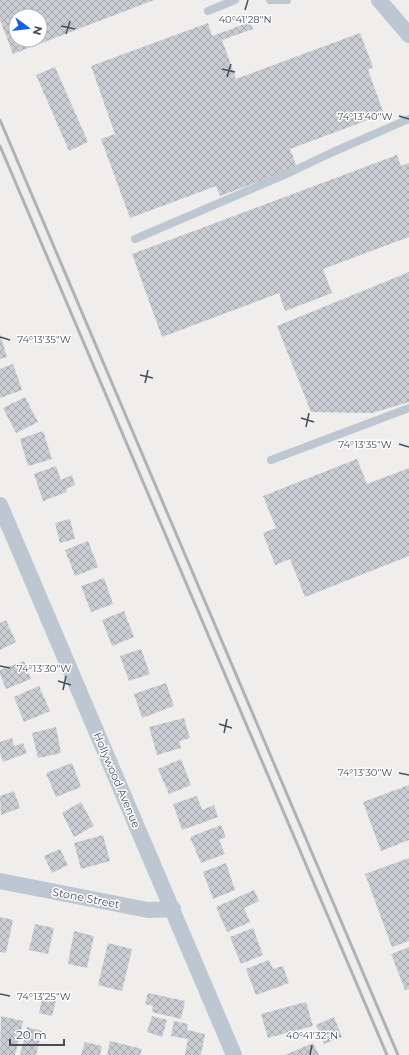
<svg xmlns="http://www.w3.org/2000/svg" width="409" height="1055" font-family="Montserrat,sans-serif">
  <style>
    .building { fill: url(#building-cross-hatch); fill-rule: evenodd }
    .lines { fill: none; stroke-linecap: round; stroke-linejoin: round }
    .lane { stroke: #bdc7d1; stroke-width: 8 }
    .street { stroke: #bdc7d1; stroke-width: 16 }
    .rail { stroke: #afb2b8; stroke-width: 3 }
    .ticks { fill: none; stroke: #454f5c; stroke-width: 1.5 }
    .labels { text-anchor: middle; stroke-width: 3; stroke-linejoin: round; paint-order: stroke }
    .street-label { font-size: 11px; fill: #454f5c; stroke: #fff }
    .ticks-label { font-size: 10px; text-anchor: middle; fill: #454f5c; stroke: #fff; stroke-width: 3; stroke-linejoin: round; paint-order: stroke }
  </style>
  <defs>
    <pattern id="building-cross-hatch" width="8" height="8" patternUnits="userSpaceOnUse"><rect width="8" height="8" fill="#caccd3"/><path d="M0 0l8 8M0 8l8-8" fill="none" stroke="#a6a8ae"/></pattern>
  </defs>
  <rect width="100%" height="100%" fill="#f0eded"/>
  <path class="building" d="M0,0H154L13,54L0,20ZM16,16H40V40H16Z
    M250,22L253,29L222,40L236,79L360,33L373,67L368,70L384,114L290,149L297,167L220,196L216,186L130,218L101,139L115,134L91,66L208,23L212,36Z
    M55,67L88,142L69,151L36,75Z
    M397,155L401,166L409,163V237L323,269L332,293L285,311L279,293L162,337L132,254Z
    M409,272V402L372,413L311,412L277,326Z
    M0,334L7,357L0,359Z
    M13,364L22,390L0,398V369Z
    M25,397L38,422L16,433L3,408Z
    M43,431L52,459L28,466L20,439Z
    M357,459L367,484L409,468V556L305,597L290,559L275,565L263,533L276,528L263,496Z
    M56,466L61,480L72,475L75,485L66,489L67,492L43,501L34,474Z
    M70,519L75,539L60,543L55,523Z
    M88,541L98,567L75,576L65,550Z
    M104,578L113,604L91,612L81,586Z
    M124,611L134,637L112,646L102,620Z
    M6,620L16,642L0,650V623Z
    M141,649L150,674L129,681L120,656Z
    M24,661L31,679L6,689L0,674V670Z
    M166,683L174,706L142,718L134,694Z
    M39,686L50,711L24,722L14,697Z
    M184,718L190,738L179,741L181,748L157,755L149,727Z
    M56,727L61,753L38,758L32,733Z
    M12,738L14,746L23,743L27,753L3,762L0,752V742Z
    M181,759L191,785L169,794L158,769Z
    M72,763L81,787L56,797L46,773Z
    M409,785V840L381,851L363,802Z
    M14,791L20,808L1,815L0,796Z
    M197,796L202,810L214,805L218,817L182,830L173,804Z
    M81,802L94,826L74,837L62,813Z
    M221,825L226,837L219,840L225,854L201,863L190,837Z
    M103,835L110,861L81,869L74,843Z
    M60,849L68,865L52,873L44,856Z
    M409,858V941L392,947L365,874Z
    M226,863L235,890L213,899L203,872Z
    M254,890L259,901L244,908L250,922L227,932L216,907Z
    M0,917L13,920L6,953L0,952Z
    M35,924L54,928L48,954L29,950Z
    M253,928L263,955L241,964L230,937Z
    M74,931L94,936L87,968L68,964Z
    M108,943L132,949L122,991L98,985Z
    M409,947V989L405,990L391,954Z
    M269,960L273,969L283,966L289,983L256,995L246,969Z
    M148,993L185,1001L181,1019L152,1012L153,1006L145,1004Z
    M42,998L56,1001L52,1016L39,1013Z
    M306,1002L313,1026L268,1038L261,1014Z
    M1,1016L23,1021L15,1055H0Z
    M152,1016L167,1020L162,1037L147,1032Z
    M334,1017L342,1037L324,1044L316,1025Z
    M174,1021L188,1024L187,1030L205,1034L201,1055H185L188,1039L171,1036Z
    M27,1027L42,1031L36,1055H20Z
    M110,1041L142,1049L140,1055H107Z
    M85,1042L102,1046L100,1055H81Z
    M313,1043L319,1055H285Z"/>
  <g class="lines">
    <path class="lane" d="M270,0H287
      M208,11L235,0
      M135,239L291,172L333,152L409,119
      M271,460L409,408"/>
    <path class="street" d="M379,0L409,35
      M0,505L234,1055
      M0,881L148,910L173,909"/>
    <path class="rail" d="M0,120L398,1055
      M0,146L387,1055"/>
  </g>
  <path class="ticks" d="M245,10L248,0M61,26L75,29M66,34L70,21M222,69L235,72M227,77L231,64M399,116L409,119M0,337L10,340M140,375L153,378M145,383L148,370M301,418L314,422M306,427L309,413M399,444L409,447M0,666L10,668M58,681L71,685M63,690L66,676M219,724L232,728M224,733L227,719M399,773L409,775M0,994L10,996M310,1055L312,1045"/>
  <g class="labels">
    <g class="street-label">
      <text transform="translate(117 780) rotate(67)" y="4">Hollywood Avenue</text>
      <text transform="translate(86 898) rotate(11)" y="4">Stone Street</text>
    </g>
  </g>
  <g class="ticks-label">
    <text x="245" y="23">40°41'28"N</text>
    <text x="365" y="120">74°13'40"W</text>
    <text x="44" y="343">74°13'35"W</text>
    <text x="365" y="448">74°13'35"W</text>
    <text x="44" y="672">74°13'30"W</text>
    <text x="365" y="776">74°13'30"W</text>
    <text x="44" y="1000">74°13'25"W</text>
    <text x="312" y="1039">40°41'32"N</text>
  </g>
  <g transform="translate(28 28) rotate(105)"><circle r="19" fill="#ffffff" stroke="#b5b9be"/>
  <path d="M0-3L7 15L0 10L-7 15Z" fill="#0f61e8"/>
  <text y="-6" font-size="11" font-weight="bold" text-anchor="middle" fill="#454f5c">N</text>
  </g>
  <path d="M10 1039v6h54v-6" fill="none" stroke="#454f5c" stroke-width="2"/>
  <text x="16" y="1039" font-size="12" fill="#454f5c" stroke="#ffffff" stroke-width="3" paint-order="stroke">20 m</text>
</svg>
